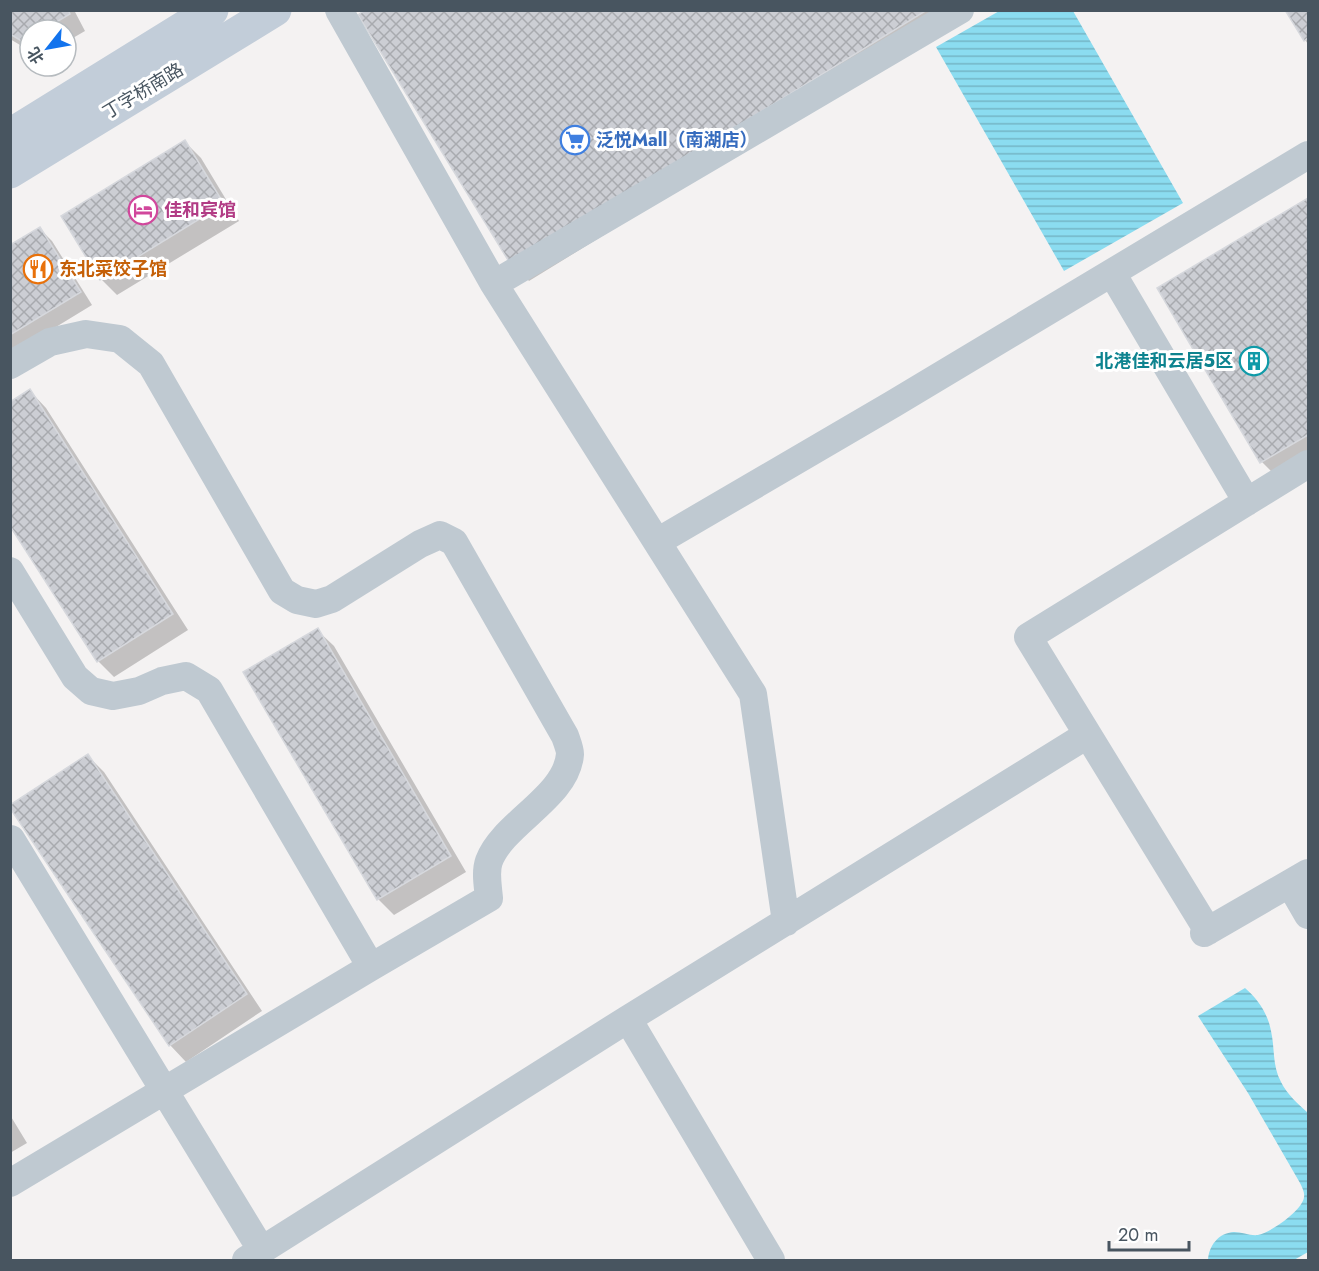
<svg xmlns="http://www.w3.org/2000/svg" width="1319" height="1271" font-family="Jost,'Noto Sans SC',sans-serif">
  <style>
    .water { fill: url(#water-rules) }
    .shadow { fill: #0003 }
    .building { fill: url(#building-cross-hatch); stroke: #d6d8dd; stroke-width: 1.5 }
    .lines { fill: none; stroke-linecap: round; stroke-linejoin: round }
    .minor { stroke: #bfc9d1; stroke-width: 28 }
    .secondary { stroke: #c2cdd9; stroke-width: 33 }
    .labels { text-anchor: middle; stroke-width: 6; stroke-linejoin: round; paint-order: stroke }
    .street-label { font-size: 18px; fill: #485560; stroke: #fff }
    .shop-label { font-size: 18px; font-weight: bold; fill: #366cbe; stroke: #fff; text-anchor: start }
    .hotel-label { font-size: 18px; font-weight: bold; fill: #b23c85; stroke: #fff; text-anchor: start }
    .food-label { font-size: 18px; font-weight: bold; fill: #c56008; stroke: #fff; text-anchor: start }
    .culture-label { font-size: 18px; font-weight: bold; fill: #0d838f; stroke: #fff; text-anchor: end }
  </style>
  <defs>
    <pattern id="water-rules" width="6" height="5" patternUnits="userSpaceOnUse" patternTransform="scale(1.5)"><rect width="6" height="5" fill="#8bdcf0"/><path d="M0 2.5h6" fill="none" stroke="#74b5c6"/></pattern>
    <pattern id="building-cross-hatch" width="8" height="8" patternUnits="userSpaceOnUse" patternTransform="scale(1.5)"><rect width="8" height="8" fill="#ccced4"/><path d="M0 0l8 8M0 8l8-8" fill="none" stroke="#a8aaaf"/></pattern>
  </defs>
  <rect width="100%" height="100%" fill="#f4f2f2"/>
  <path class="water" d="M1001,10L1073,11L1183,203L1064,271L936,47Z
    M1245,988C1258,999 1268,1014 1271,1031C1275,1048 1272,1065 1281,1082C1287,1094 1298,1104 1308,1113V1252L1294,1260H1208C1209,1246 1218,1233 1234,1232C1242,1232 1250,1236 1258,1235C1270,1233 1303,1210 1304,1197C1305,1193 1302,1187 1300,1183L1248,1093L1198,1016Z"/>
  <path class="shadow" d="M10,10H74L85,31L66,42V30H30V51L10,39Z
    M368,10H970L529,281L513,264Z
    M1287,10H1308V44L1305,40Z
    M185,142L201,158L239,221L117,295L101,279Z
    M1308,200V460L1278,478L1262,462L1159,289Z
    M40,229L52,241L92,305L10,355V247Z
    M30,391L46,408L188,630L114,677L98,661Z
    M317,630L334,646L466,872L394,915L378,899Z
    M88,756L104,772L262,1011L186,1062L170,1045Z
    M10,1115L27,1143L10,1153Z"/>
  <path class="building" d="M10,10H68L70,14L43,30H30V38L23,42L10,34Z
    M365,10H927L511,265L358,15Z
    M1285,10H1308V38L1304,41Z
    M185,140L224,204L100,280L61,216Z
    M1308,198V435L1260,463L1157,288Z
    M40,227L81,292L10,335V245Z
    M30,389L173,614L97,662L10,526V402Z
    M318,628L451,856L377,900L243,672Z
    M88,754L247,994L169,1046L10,808V805Z"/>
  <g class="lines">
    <path class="minor" d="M339,10L494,284L753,694L786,922
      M1112,273L1247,502
      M494,284L960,10
      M10,365L50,342L86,334L120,339L151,364L282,591L297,600L316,604L332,599L420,544L440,535L454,542L565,736C567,742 570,749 570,754C567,797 503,823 489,861C485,872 488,887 489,898L371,967L10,1183
      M657,542L893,404L1308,155
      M10,571L75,677L91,691L113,696L139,691L162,681L186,676L209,690L371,967
      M11,839L262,1251
      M1290,884L1308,915
      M1208,931L1028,637L1308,464
      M1204,933L1308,873
      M628,1019L771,1260
      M246,1260L628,1019L1087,735"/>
    <path class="secondary" d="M10,135L212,10
      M10,172L275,10"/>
  </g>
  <defs>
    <g id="supermarket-ring" transform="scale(1.5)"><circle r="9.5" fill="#fff" stroke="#3f7fe0" stroke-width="1.5"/><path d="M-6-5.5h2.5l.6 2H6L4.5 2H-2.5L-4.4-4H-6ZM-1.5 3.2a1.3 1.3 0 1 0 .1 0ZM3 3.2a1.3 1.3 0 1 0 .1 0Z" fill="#3f7fe0"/></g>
    <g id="hotel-ring" transform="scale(1.5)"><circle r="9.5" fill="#fff" stroke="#d1479c" stroke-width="1.5"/><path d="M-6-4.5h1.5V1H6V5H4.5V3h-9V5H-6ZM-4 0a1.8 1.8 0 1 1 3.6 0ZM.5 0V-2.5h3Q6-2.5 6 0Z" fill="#d1479c"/></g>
    <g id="restaurant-ring" transform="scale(1.5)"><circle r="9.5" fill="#fff" stroke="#e8710a" stroke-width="1.5"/><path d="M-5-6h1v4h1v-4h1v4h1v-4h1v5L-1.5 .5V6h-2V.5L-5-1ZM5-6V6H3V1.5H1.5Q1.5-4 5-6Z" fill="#e8710a"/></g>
    <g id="building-ring" transform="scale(1.5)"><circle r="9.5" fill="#fff" stroke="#0f9aa8" stroke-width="1.5"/><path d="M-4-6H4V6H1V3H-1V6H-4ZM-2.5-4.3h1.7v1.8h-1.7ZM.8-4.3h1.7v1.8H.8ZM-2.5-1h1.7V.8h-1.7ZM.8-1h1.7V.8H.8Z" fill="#0f9aa8"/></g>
  </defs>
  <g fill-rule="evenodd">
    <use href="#supermarket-ring" x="575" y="140"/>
    <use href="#hotel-ring" x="143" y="210"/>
    <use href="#restaurant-ring" x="38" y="269"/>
    <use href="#building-ring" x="1254" y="361"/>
  </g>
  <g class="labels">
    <g class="street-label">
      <text transform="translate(143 91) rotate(-31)" y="6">丁字桥南路</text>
    </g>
    <g class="shop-label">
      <text x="596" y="146">泛悦Mall（南湖店）</text>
    </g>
    <g class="hotel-label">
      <text x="164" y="216">佳和宾馆</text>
    </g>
    <g class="food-label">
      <text x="59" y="275">东北菜饺子馆</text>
    </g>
    <g class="culture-label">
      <text x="1233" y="367">北港佳和云居5区</text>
    </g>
  </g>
  <rect width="1319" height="1271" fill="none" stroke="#485560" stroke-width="24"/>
  <g transform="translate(48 48) rotate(239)"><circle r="28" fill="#ffffff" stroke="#b6bbbf" stroke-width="1.5"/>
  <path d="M0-4.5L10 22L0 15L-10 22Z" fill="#1273ed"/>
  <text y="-9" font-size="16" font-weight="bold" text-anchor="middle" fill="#485560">北</text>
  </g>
  <path d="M1109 1241v9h80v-9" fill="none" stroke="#485560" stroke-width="3"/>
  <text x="1118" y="1241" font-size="18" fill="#485560" stroke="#ffffff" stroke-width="4.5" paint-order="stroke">20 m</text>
</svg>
